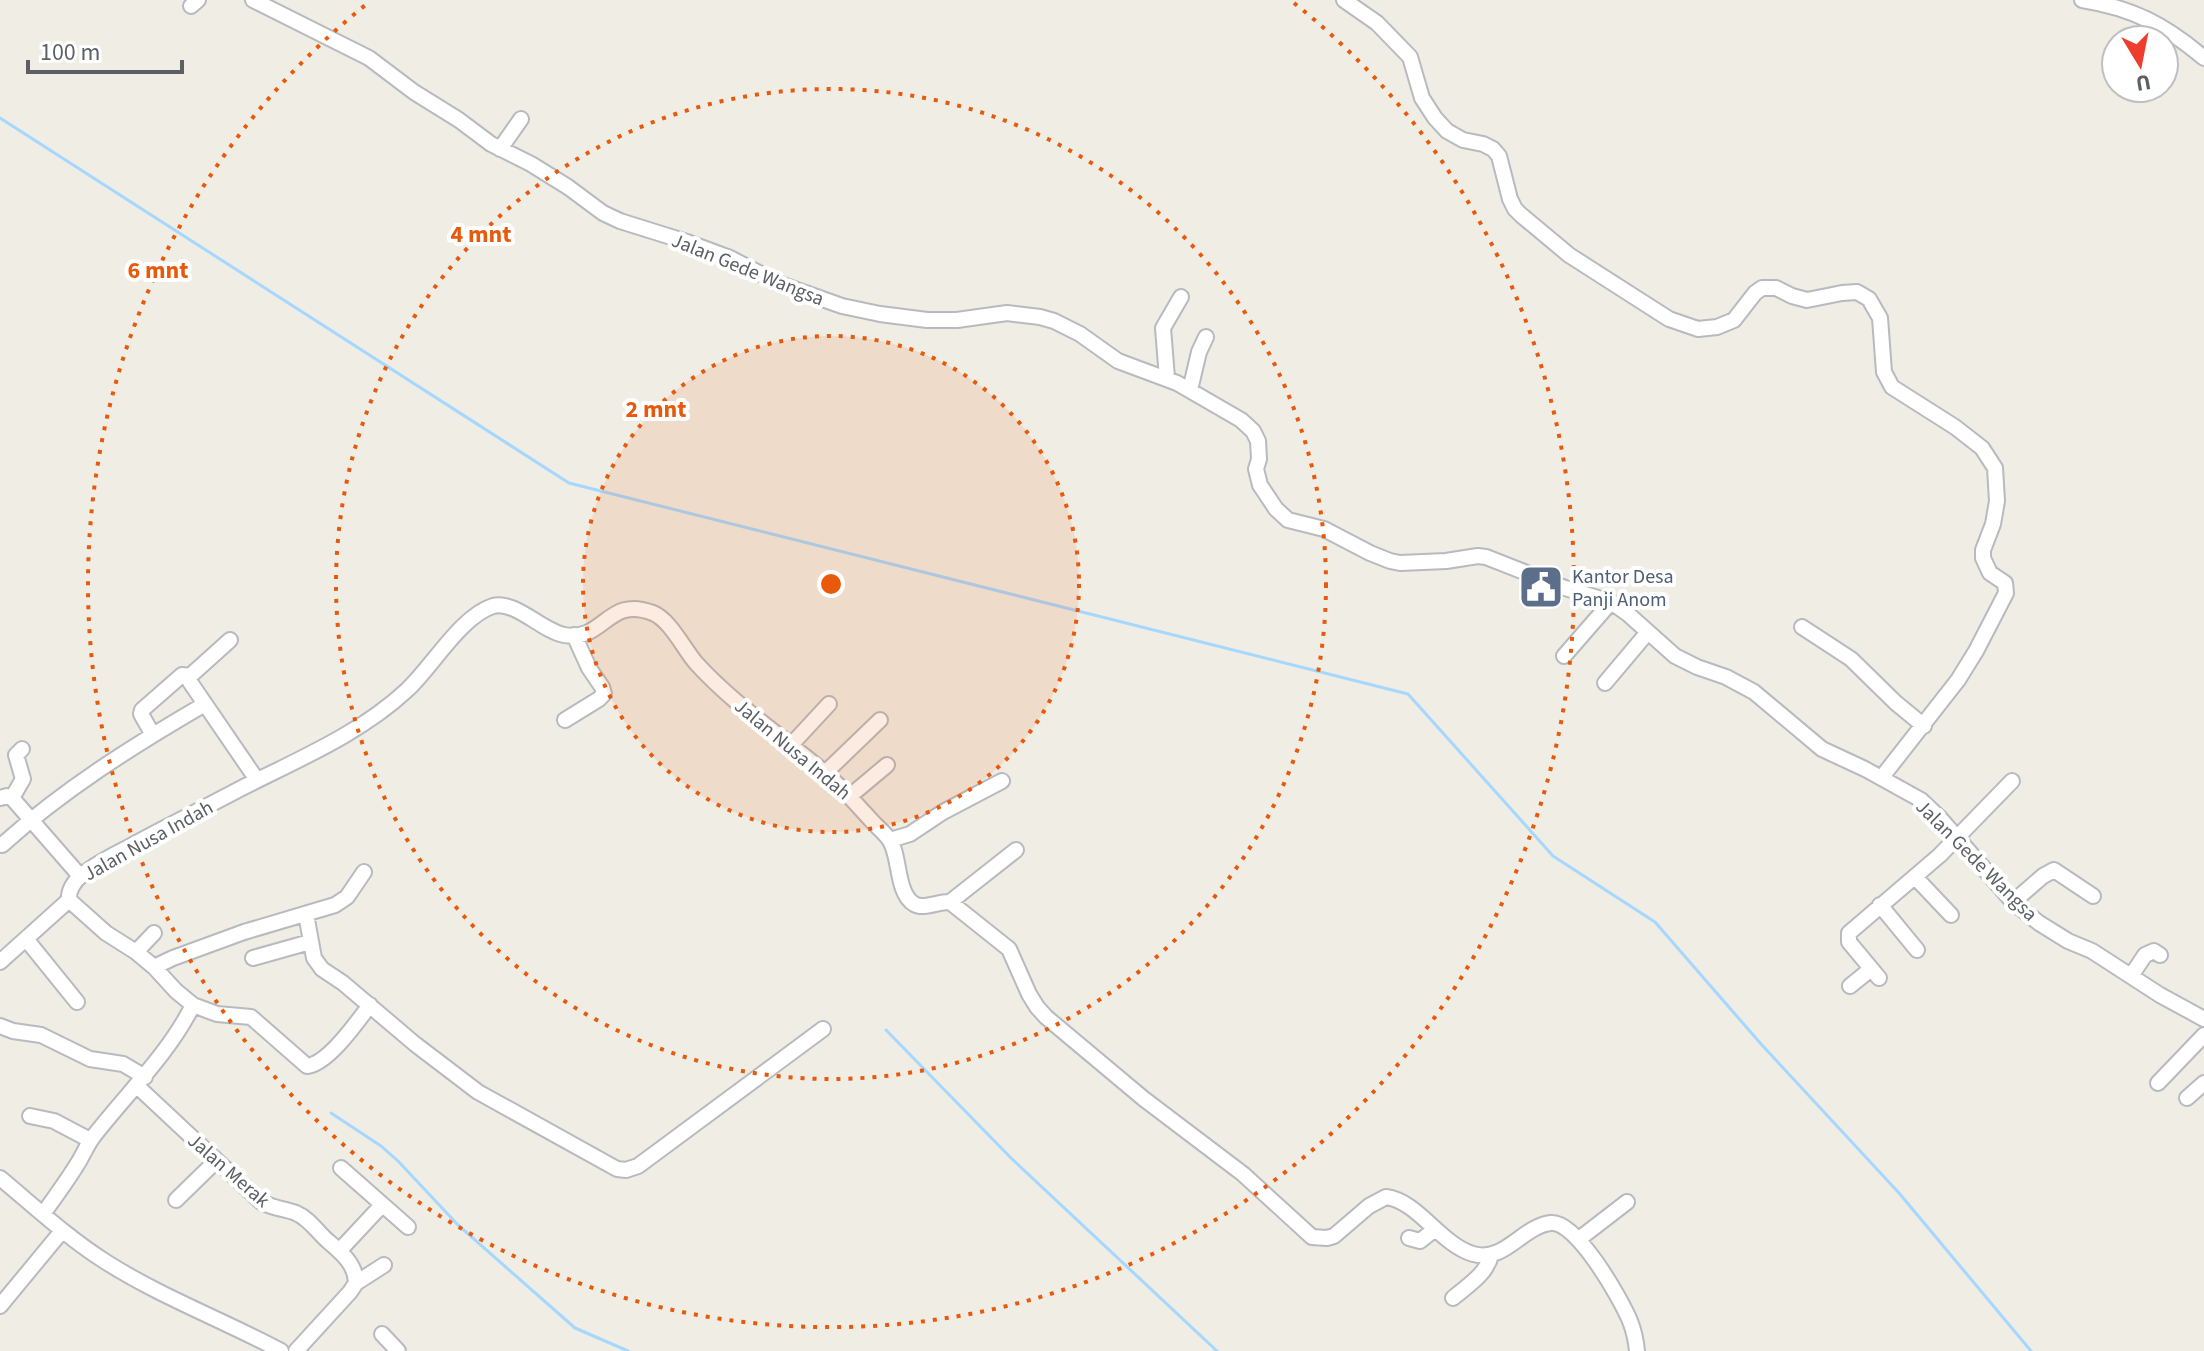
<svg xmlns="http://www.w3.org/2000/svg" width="2204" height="1351" font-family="'Source Sans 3',sans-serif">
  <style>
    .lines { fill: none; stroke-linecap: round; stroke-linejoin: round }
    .stream { stroke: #a5d7ff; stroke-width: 3 }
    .minor-casing { stroke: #b7babf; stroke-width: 18 }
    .minor { stroke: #fff; stroke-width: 14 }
    .ring { fill: none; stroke: #e8590c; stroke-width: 4; stroke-dasharray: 4 8 }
    .labels { text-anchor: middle; stroke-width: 8; stroke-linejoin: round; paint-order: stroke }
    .street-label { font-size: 20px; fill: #5c6065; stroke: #fff }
    .service-label { font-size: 20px; fill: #4e5e75; stroke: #fff; text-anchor: start }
    .centre { fill: #e8590c; stroke: #fff; stroke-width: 4 }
    .ring-label { font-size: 24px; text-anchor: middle; font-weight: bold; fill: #e8590c; stroke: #fff; stroke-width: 8; stroke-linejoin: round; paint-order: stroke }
  </style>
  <rect width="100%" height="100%" fill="#efede4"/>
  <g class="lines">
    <path class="stream" d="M0,118L569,483L1408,694L1553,856L1655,922L1761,1044L1899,1193L2031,1351
      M886,1030L1011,1158L1217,1351
      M331,1113L381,1146L398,1161L458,1225L575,1328L628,1351"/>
    <g class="minor-casing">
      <path id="minor" d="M253,0L369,58L414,92L459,120L491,144L531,164L568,187L603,213L620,221L687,242L730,258L780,284L842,306L880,314L927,320H957L1007,313L1040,317L1054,321L1080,334L1118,361L1177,383L1241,420L1253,431L1258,441L1259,459L1256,469L1260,485L1276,509L1288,520L1324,529L1370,553L1390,561L1400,563L1446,561L1478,556L1486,557L1565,588L1611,602L1628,614L1675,656L1697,667L1726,677L1754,692L1822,749L1865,769L1921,800L1939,817L2013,902L2039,923L2068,941L2092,951L2160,995L2204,1019
        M1344,0L1377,23L1410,57L1422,98L1435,118L1447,131L1463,140L1483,144L1493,149L1499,156L1510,199L1515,209L1521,215L1569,255L1669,319L1698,329L1717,327L1734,320L1755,293L1762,288H1776L1792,296L1807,300L1842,293L1857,292L1869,299L1880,318L1884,372L1892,387L1955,427L1982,448L1995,468L1997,501L1993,524L1983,550V558L1990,573L2005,583L2006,593L1976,651L1958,680L1882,777
        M2082,0C2133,8 2165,25 2204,58
        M191,6L198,0
        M500,149L521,119
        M1167,378L1163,328L1181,297
        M1190,390L1199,352L1206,337
        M1802,627L1851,659L1896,703L1924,726
        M230,640L190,676V682L257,780
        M1564,656L1611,602
        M1605,683L1648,632
        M565,720L599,699L604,694L602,687L589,668L574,635
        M153,735L141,714L142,710L182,675L190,676
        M791,745L829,704
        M825,773L880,720
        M850,796L887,765
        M0,798L7,796L12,798L80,876
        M12,798L23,779L16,755L22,749
        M890,840L910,834L943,812L1002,781
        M2,845C64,789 133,746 205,704
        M1915,877L1951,915
        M69,900L106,933L136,952L154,967L176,991L193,1005L217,1014L251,1017L307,1066C328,1064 357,1022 370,1005
        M950,902L1016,850
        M2013,902L2043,876L2054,870L2093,896
        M1880,905L1917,950
        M306,914L314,958L322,969L343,983L415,1044L478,1092L617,1169L626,1170L638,1166L823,1029
        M26,939L77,1002
        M136,952L154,933
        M253,958L310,942
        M0,962L69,900C68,891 74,881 82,875C95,864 113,855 129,847C164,828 200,810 236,791C294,761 359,735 407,690C432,667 461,616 493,606C515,600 542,631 564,635C605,642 607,595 653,613C670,620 684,649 696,663C734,705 782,736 825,773C842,787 856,804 871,820C876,826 883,831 888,838C901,853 895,892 914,904C924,910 939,901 950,902L1009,949L1029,994L1037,1007L1046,1017L1144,1099L1243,1174L1312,1237L1327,1238L1334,1236L1369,1206L1386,1197C1418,1201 1440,1244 1473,1254C1505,1263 1522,1226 1551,1223C1576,1220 1621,1299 1630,1321C1634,1331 1636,1341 1637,1351
        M154,967L173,958L244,932L335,905L347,897L364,872
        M2131,976L2145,955L2154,951L2160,955
        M1879,978L1849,942V933L1940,855L2012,781
        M1850,986L1871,969
        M0,1026L13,1031L41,1035L90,1059L123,1064L145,1077
        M2158,1083L2204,1035
        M137,1086L260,1201C273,1209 283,1208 296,1213C310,1219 318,1233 329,1242C342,1253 356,1265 356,1283L350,1292L296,1351
        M2187,1098L2204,1083
        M30,1116L54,1121L90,1140
        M341,1168L408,1227
        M0,1178C35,1207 68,1238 106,1262C161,1297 223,1320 281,1351
        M176,1200L216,1161
        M43,1214C55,1197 67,1181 78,1163C83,1155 87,1145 93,1137C127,1093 168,1055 193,1005
        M1409,1238L1420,1241L1434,1230
        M1579,1239L1627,1202
        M340,1250L382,1205
        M356,1283L384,1265
        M1453,1298C1467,1286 1487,1274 1491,1255
        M0,1306L62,1231
        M382,1334L398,1351"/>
    </g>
    <use href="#minor" class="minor"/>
  </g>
  <circle cx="831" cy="584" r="248" fill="#e8590c" fill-opacity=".12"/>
  <g class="ring">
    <circle cx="831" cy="584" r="248"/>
    <circle cx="831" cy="584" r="495"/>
    <path d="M1294 3A743 743 0 1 1 368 3"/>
  </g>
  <defs>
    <g id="civic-square" transform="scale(2.3)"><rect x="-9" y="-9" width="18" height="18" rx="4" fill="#5c6f8a" stroke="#fff"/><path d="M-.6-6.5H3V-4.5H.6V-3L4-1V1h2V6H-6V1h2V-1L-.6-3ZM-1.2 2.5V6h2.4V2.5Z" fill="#fff"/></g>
  </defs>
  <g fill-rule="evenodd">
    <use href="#civic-square" x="1541" y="587"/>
  </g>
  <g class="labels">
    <g class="street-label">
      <text transform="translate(748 269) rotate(22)" y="7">Jalan Gede Wangsa</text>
      <text transform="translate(793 749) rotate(40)" y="7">Jalan Nusa Indah</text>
      <text transform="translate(148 840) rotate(-29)" y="7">Jalan Nusa Indah</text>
      <text transform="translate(1977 860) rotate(45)" y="7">Jalan Gede Wangsa</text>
      <text transform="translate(229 1170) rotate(41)" y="7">Jalan Merak</text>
    </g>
    <g class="service-label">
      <text x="1572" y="583">Kantor Desa<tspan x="1572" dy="23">Panji Anom</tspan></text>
    </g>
  </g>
  <circle cx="831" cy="584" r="12" class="centre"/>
  <g class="ring-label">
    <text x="481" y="242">4 mnt</text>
    <text x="158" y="278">6 mnt</text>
    <text x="656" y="417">2 mnt</text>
  </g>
  <g transform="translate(2140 64) rotate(170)"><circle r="38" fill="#ffffff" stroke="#bebfc1" stroke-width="2"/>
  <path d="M0-6L14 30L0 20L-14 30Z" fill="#ed3d2c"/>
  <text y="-12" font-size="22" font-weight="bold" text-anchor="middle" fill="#5c6065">U</text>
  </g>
  <path d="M28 60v12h154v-12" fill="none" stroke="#5c6065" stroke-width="4"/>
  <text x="40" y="60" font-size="24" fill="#5c6065" stroke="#ffffff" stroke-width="6" paint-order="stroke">100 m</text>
</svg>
